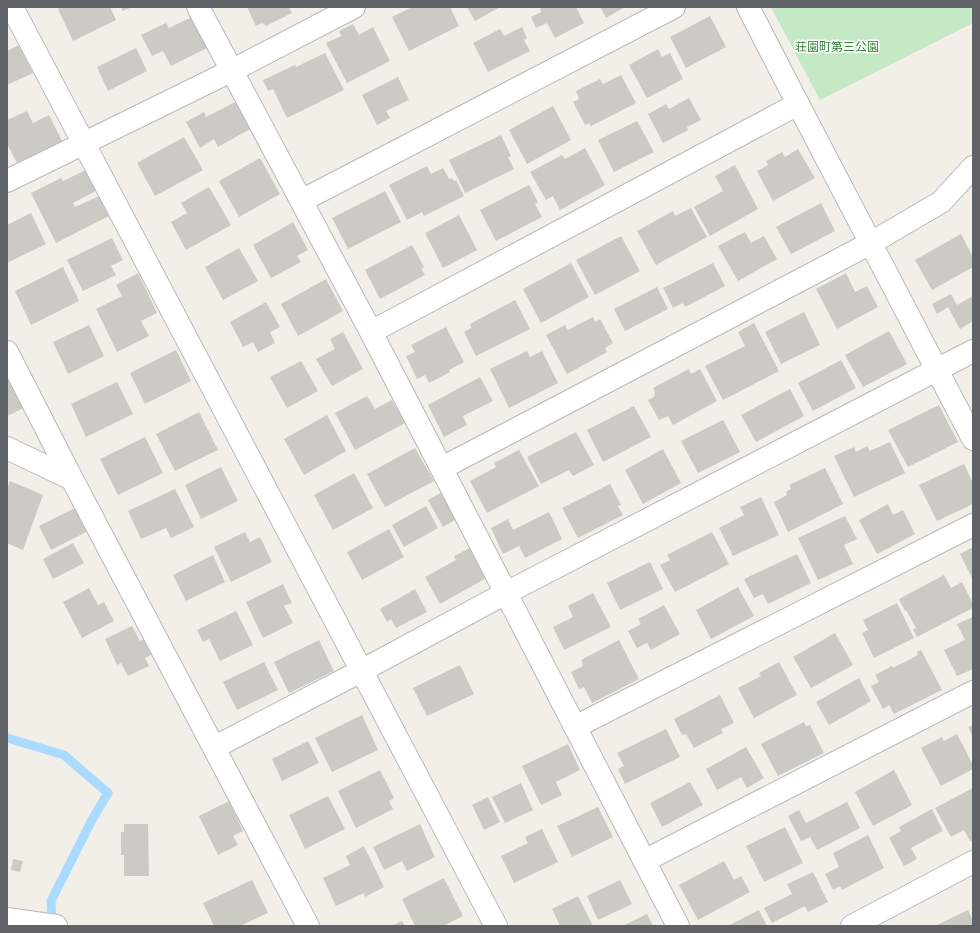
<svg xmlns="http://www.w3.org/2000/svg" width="980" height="933" font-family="Lato,'Noto Sans JP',sans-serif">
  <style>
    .green { fill: #c5e8c5 }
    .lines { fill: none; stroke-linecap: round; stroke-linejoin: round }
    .stream { stroke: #aadaff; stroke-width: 9 }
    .building { fill: #cccac5 }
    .street-casing { stroke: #b5b8bc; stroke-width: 24 }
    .secondary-casing { stroke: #b6babf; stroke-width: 24 }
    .street { stroke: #fff; stroke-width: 22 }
    .secondary { stroke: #fff; stroke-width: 22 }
    .labels { text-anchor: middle; stroke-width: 3; stroke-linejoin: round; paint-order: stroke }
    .park-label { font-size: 12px; fill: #348238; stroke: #fff }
  </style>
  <rect width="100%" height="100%" fill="#f1efe8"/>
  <path class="green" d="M771,7H973V23L820,100Z"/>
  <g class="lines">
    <path class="stream" d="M7,738L64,755L108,793L93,818L51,901L52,925"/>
  </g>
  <path class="building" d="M61,7H110L116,20L73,41L58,9Z
    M121,7H132L123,11Z
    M247,7H289L292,13L266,26L262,23L256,26Z
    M412,7H450L459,26L409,51L392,17Z
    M467,7H500L475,21Z
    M543,7H576L584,23L555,38L547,23L536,28L531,17L541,12L540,9Z
    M600,7H625L606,18Z
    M710,16L726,47L686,68L670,37Z
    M192,17L207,48L171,66L163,51L152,56L141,35L166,23L169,28Z
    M353,24L359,35L373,27L390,61L347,83L326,43L341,36L339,31Z
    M522,27L527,38L524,40L530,51L488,72L473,43L500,29L504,36Z
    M19,45L33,73L7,85V51Z
    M136,48L147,71L108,91L97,67Z
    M658,49L662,57L670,53L683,79L647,98L629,65Z
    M325,53L344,90L287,118L273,89L268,91L263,80L295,65L296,67Z
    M621,75L636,103L591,126L589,123L585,125L573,102L579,99L576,91L600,79L603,84Z
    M398,77L409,100L386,111L390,118L377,125L362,95Z
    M689,98L701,120L687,127L688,130L663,143L648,114L666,104L669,109Z
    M235,102L250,129L218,147L214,139L200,148L186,122L204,112L206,117Z
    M553,106L571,140L527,164L509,130Z
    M27,111L33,123L49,115L62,141L17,163L7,144V120Z
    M637,121L654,152L614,172L598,140Z
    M501,135L511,156L508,157L514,169L465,193L449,160Z
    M184,137L203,170L155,196L137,163Z
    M585,148L605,185L560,210L553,196L546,200L530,172L562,155L565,159Z
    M798,149L815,178L773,201L757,171L768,165L766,161L782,152L785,157Z
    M260,158L280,194L239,217L219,181Z
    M735,165L758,209L710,236L694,207L723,191L715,176Z
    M427,166L431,174L443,168L449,179L452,178L454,181L456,180L464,196L424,216L422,212L407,220L389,185Z
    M86,170L96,191L73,203L75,207L99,196L109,216L56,243L31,193L61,178L63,181Z
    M529,185L538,202L535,204L542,217L496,241L480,210Z
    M209,187L231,225L186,250L171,222L187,213L181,203Z
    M385,191L401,222L348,249L332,218Z
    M821,203L835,231L791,254L776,227Z
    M691,208L707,237L656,265L637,231L673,211L675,216Z
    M31,213L46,244L7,263V225Z
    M459,215L477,250L443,268L425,233Z
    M293,222L308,250L297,256L301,262L271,278L253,245Z
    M745,232L751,243L764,236L777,259L738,281L718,246Z
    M961,234L973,257V267L932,290L915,260Z
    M621,236L640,271L595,295L576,260Z
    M112,238L123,260L111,266L116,275L83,291L67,260Z
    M412,245L424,267L421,269L425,275L380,299L365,270Z
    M239,248L258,281L223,300L205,267Z
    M571,263L589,297L541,323L523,289Z
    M713,263L725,286L685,307L683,303L673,308L663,288Z
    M63,267L79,301L31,325L15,291Z
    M138,273L157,313L141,321L149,336L117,352L96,309L122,296L116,285Z
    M846,273L855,292L867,286L878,307L837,329L816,289Z
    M326,279L343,311L298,336L281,304Z
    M657,287L668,309L625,331L614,309Z
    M951,294L957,305L973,296V321L960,329L948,307L937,314L932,304Z
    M515,300L530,329L476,356L464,332L471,328L470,324Z
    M266,302L280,327L270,332L275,343L258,352L253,342L243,347L230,322Z
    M804,312L820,345L781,364L765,332Z
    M593,317L595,322L600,319L613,343L605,348L607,352L567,374L546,335L565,325L568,330Z
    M754,323L779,371L723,400L705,366L745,346L738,332Z
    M89,325L104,356L68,374L53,342Z
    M446,327L464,362L449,370L450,372L429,383L425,375L417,379L406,356L415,352L411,345Z
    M889,331L907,364L863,387L845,355Z
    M343,332L363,369L332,386L316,359L335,349L330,339Z
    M176,350L191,381L145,404L130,373Z
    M527,351L530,357L542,351L558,383L509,408L490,369Z
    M841,360L856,388L813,411L798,383Z
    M301,361L318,391L287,408L270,377Z
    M689,369L691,374L700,369L717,401L673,425L668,416L659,420L648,400L654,397L655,393L653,388Z
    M7,375L24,408L7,416Z
    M480,377L493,401L463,416L467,425L444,437L428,405Z
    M117,382L133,414L86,437L71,404Z
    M790,389L804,416L756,442L741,415Z
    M367,396L375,409L392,400L405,423L355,450L335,413Z
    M939,405L958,442L908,467L888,430Z
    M634,406L651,437L603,462L587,430Z
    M199,412L218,450L175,471L156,434Z
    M327,415L346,451L304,475L284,439Z
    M723,420L740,452L698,473L681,441Z
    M576,432L594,465L573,476L569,470L541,484L527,457Z
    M145,437L163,473L118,495L100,459Z
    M890,442L905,473L854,497L834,456L854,447L856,452L867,446L870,451Z
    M415,448L434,481L385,507L367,474Z
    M663,449L681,483L643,504L625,470Z
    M519,450L539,486L487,513L470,481L496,467L494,463Z
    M964,464L973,483V504L937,521L919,485Z
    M221,467L238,501L201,519L185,485Z
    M825,468L843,504L788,532L774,502L787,495L786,492L791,489L789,485Z
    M354,473L373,508L333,530L314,495Z
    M10,481L43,495L23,550L7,543V489Z
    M610,484L621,505L618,506L623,515L578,538L562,508Z
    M175,489L194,527L171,538L166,528L141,539L128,511Z
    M444,491L458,518L443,527L428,500Z
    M761,497L779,535L733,556L719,528L744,515L740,507Z
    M888,504L893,515L903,510L915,534L877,554L859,520Z
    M426,506L438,528L404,547L392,525Z
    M75,508L88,531L51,550L39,526Z
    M549,512L562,539L525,558L519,546L503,554L491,528L508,519L513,530Z
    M845,516L857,539L844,545L853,564L818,580L798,538Z
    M389,529L404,557L362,580L347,552Z
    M245,532L250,542L260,537L272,562L231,582L214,547Z
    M712,532L729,564L675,592L660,565L670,560L667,555Z
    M73,543L84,563L53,579L43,559Z
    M472,547L488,577L440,604L425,577L456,560L454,556Z
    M973,547V580L960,554Z
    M797,554L811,583L768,604L763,594L754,598L744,579Z
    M213,555L225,582L186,601L173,575Z
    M650,562L663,589L620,610L607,583Z
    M944,575L951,588L962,582L973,604V608L917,637L913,629L916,628L906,610L905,611L899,599Z
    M283,584L292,603L284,606L293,623L263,638L246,602Z
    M738,587L754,616L711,639L696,610Z
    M89,588L98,605L104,602L114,621L82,638L63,602Z
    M415,589L427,612L396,628L391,619L387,622L380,609Z
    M593,593L611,627L564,650L553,627L573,617L568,606Z
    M897,603L914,638L874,658L862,633L868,630L863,620Z
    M664,605L680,634L651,650L647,643L637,648L628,631L641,624L638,619Z
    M236,611L253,645L220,661L209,639L203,642L197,630Z
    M973,617V669L957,676L944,650L965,640L957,624Z
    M132,626L140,641L144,639L151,655L145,658L149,666L128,676L121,663L117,665L105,639Z
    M835,633L853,665L811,688L793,657Z
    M319,640L334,671L289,693L274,662Z
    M619,640L639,679L592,703L584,687L579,689L571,672L583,666L581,660Z
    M921,650L942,690L894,714L889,705L883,709L871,686L879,682L875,675L892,666L893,668L918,655L917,652Z
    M264,662L278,690L237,710L223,682Z
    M779,662L797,695L754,718L738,688L761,676L759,673Z
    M460,665L474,694L427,716L413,688Z
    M859,678L871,701L829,725L816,702Z
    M720,695L734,723L721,729L723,733L694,748L686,734L682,735L674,719Z
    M362,715L378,750L332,772L315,738Z
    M804,722L806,726L810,725L824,753L778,776L761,744Z
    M973,725V737L968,727Z
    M666,729L680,757L625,784L618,769L624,766L617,753Z
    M957,734L973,765V769L941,786L921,748L942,737L944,741Z
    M308,741L319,763L282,781L272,759Z
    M568,744L580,770L556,782L562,795L541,805L522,766Z
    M746,747L764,778L747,788L741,777L717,790L706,769Z
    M380,770L394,798L389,801L393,809L356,828L338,791Z
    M894,770L912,805L873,826L855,792Z
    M690,782L703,805L662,827L650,803Z
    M521,783L533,810L505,823L492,797Z
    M973,788V840L970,841L964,830L951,837L935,808Z
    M328,796L345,829L305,849L289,815Z
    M488,797L500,822L484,830L472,805Z
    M229,801L243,831L233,836L238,845L218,855L199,816Z
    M847,802L860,828L817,850L810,837L801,841L788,816L799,810L806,823Z
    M598,807L613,837L572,857L557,826Z
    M932,809L943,831L911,848L917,859L904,866L889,838L901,831L899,827Z
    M124,824H148L149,876H124V855H121V832H124Z
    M420,824L435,857L407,871L402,861L384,870L373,847Z
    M785,827L803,863L764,882L746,846Z
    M542,829L558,862L514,883L501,856L528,843L525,837Z
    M868,835L884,868L842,890L840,886L833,890L825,874L839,867L833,853Z
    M364,846L384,887L365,897L364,893L336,906L323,878L350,865L346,856Z
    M13,859L23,861L20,872L11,870Z
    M724,861L734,880L741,876L750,892L698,920L679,885Z
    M813,872L828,902L808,912L805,906L772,923L764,908L792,894L787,884Z
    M444,878L463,916L443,926H415L402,899Z
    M252,880L268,913L240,926H214L203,903Z
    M620,880L632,904L598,920L587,896Z
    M578,896L593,926H560L552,909Z
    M759,910L767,926H728Z
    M968,910L973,921V926H935Z
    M647,914L653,926H622Z
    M402,921L405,926H392Z"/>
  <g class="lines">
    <g class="street-casing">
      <path id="street" d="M198,7L371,332L678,926
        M7,181L231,71L354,7
        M301,201L674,7
        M371,332L798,104L748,7
        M7,352L72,479
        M7,448L72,479L308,926
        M442,468L871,243L941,202L973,167
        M575,727L973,525
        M215,747L361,671L506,593L973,351
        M644,861L973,692
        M7,919L56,926"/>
    </g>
    <g class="secondary-casing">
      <path id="secondary" d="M12,7L496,926
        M798,104L973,439
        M852,926L973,862"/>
    </g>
    <use href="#street" class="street"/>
    <use href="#secondary" class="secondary"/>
  </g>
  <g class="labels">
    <g class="park-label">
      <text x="837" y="51">荘園町第三公園</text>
    </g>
  </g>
  <rect width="980" height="933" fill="none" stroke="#5f6368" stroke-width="16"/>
</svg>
